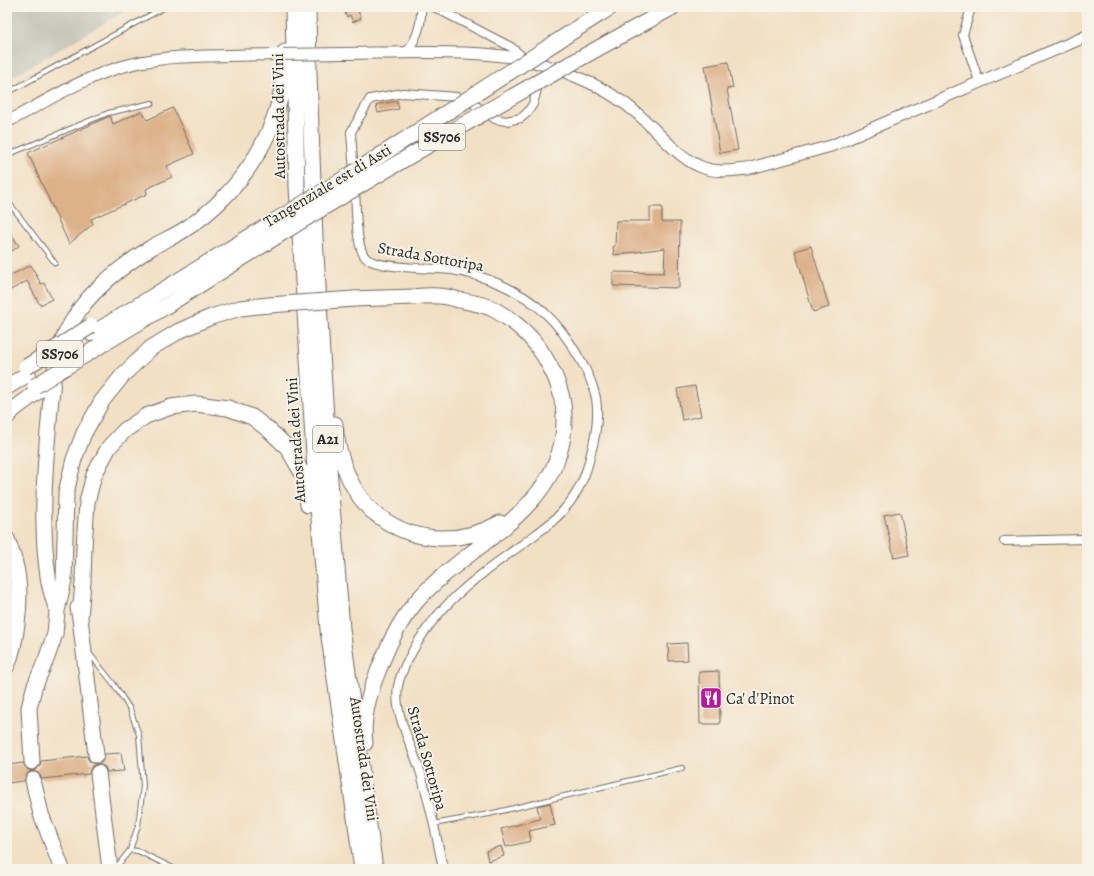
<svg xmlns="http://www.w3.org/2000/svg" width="1094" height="876" font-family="Alegreya,serif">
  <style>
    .industrial { fill: #c6c5b8 }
    .building { fill: #ddb189 }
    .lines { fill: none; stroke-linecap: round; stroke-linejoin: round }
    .lane-casing { stroke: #716a61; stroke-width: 6 }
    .street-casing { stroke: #716a61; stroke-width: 10 }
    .secondary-casing { stroke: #716a61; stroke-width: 13 }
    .highway-casing { stroke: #716a61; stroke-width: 17 }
    .lane { stroke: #fff; stroke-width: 4 }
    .street { stroke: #fff; stroke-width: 8 }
    .secondary { stroke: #fff; stroke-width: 11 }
    .highway { stroke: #fff; stroke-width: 15 }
    .secondary-bridge-casing { stroke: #716a61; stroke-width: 13; stroke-linecap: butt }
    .highway-bridge-casing { stroke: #716a61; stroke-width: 17; stroke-linecap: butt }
    .secondary-bridge { stroke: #fff; stroke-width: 11 }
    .highway-bridge { stroke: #fff; stroke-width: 15 }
    .labels { text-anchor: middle; stroke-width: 4; stroke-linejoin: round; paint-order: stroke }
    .shield { fill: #f7f3e8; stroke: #686764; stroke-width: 1 }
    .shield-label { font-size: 15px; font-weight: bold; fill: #2b2b2b }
    .street-label { font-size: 16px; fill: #2b2b2b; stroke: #f7f3e8 }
    .poi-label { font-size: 16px; fill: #2b2b2b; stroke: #f7f3e8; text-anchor: start }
  </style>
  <rect width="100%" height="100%" fill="#f7f3e8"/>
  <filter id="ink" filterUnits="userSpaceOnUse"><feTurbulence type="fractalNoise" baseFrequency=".025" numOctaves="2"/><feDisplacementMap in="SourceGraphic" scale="8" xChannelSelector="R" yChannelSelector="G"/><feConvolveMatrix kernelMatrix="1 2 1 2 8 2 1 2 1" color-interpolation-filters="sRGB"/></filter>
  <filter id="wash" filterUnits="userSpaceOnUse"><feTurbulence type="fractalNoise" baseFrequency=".012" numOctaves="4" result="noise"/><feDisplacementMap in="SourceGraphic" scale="16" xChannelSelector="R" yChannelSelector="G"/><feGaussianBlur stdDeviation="0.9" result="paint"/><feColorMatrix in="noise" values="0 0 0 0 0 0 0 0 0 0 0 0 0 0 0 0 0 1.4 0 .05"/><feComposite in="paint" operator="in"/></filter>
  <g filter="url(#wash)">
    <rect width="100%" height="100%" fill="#f2e0c5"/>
    <path class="industrial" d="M7,7H132L7,80Z"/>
    <g id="blocks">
      <path class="building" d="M342,7H364L358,11L361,18L353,22L350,15L347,17Z
        M728,62L733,88L727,89L738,150L720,153L705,66Z
        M397,101L399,109L378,113L376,105Z
        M173,108L194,154L167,166L172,177L146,189L147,194L91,219L93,224L69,244L28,153L110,116L113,124L142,111L147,120Z
        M650,207H662V222H680L679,288L613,286V272L664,273L665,248L614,255L613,247L615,246L616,221H650Z
        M7,227L19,246L12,251L7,243Z
        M811,246L829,307L813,312L795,251Z
        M31,265L41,284L44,283L52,299L40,305L27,281L7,292V277Z
        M695,386L701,416L682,420L677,389Z
        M900,512L909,555L894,558L884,515Z
        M687,643L688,660L669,661L668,644Z
        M719,671L720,724H700L699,672Z
        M121,753L124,771L107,772L105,767L101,765L97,764L92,766L90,770L89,774L42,779L39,774L36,772L31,771L27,774L24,781L7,783V765L23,763L28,770L33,771L37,769L40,766L41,761L87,756L89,761L93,763L97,764L102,762L105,754Z
        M550,803L555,825L529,831L531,841L506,847L501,829L540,819L537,806Z
        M501,846L504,856L488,861L486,851Z"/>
    </g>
  </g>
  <g filter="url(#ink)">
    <use href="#blocks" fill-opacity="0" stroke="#716a61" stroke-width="1"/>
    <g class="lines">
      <g class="lane-casing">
        <path id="lane" d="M7,93L165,7
          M7,155L108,113L152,103
          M7,200L55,263
          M89,653L113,683L130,709L139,735L143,786L138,826L130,850L115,869
          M433,824L489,814L682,768
          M130,850L138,851L175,869"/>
      </g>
      <g class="street-casing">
        <path id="street" d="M434,7L511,47L525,59
          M969,7L970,11L963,35L979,81
          M406,53C417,38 422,25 421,7
          M354,174L351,132L370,99L403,93L457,97L468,100L495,119L506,121L521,118L527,113L533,104L539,82
          M355,186C356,202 355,248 366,258C377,269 435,268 452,270C484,275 520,290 544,312C557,324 569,340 578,356C586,369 593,383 596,398C599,417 596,435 591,453C587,472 579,492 566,507C555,522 538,532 524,543C479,575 436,605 410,656C405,665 400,675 398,686C393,714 413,747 421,774C430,805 437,837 443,869
          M1004,541L1087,539"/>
      </g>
      <g class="secondary-casing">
        <path id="secondary" d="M375,53C414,53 453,51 493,55C503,56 515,57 526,60C543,64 561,70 577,77C599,86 621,99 639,115C656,130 678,157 699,166C713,173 731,171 747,169L831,146L1087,36
          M7,122C47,101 88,74 132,64C170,55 209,56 248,55"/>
      </g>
      <g class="highway-casing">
        <path id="highway" d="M293,7L297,187L315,469L328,630L353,803L362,869
          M308,7L309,73L315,238L329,468L342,629L375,869
          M598,15L611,7
          M613,40L673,7
          M354,299C373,298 393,298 412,297C421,296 430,295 439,296C446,296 452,298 459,300C470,302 485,304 495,310C514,321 533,337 544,356C560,382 567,405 563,436C552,515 463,547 416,602C398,623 387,648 377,674C369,694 362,721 365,743
          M92,334L270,224
          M98,347L163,308L274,238
          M7,387L28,374
          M7,417L13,410L37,392
          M335,424C337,452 348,486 368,507C371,511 376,514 380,517C416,544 461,544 500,523
          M7,539C12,552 17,566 18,580C21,604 16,645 7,666
          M78,608L80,618L96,755
          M57,611C54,600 49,588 48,576C41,529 44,479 48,432C51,400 52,365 65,335C69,326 75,317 80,309C98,285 124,265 149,249C160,242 173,237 184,230C244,191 286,125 285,52
          M80,618L83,582L84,547L87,502L94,475L109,447L125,430L146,416L171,407L196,404L228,408L252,417L269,430L287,447L305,478L308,505
          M32,762L29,708L34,688L47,657L55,634L57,611L64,580L66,493L74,459L84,433L102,401L123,375L151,348L179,331L211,317L240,308L269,305
          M98,773L110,869
          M33,780L41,814L62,869"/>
      </g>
      <use href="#lane" class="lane"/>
      <use href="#street" class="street"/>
      <use href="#secondary" class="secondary"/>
      <use href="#highway" class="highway"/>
      <g class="secondary-bridge-casing">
        <path id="secondary-bridge" d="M248,55L375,53"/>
      </g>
      <g class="highway-bridge-casing">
        <path id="highway-bridge" d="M270,224L350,175L598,15
          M274,238C385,169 498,104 613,40
          M269,305L354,299
          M26,367L91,326
          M35,386L98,347"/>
      </g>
      <use href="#secondary-bridge" class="secondary-bridge"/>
      <use href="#highway-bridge" class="highway-bridge"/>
    </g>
  </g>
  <defs>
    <g id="restaurant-square" transform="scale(1.15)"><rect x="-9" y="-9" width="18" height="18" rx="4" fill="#b5179e" stroke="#f7f3e8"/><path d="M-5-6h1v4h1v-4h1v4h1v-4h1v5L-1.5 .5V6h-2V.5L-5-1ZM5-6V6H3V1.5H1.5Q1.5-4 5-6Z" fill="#fff"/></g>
  </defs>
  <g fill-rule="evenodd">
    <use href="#restaurant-square" x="711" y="698"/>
  </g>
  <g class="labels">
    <g class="shield">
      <rect x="419" y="124" width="46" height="26" rx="3"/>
      <rect x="37" y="341" width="46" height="26" rx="3"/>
      <rect x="313" y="426" width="30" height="26" rx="3"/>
    </g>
    <g class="shield-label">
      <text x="442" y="142">SS706</text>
      <text x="60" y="359">SS706</text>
      <text x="328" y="444">A21</text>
    </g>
    <g class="street-label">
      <text transform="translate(278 116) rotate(-91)" y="6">Autostrada dei Vini</text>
      <text transform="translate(327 185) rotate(-31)" y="6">Tangenziale est di Asti</text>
      <text transform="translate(431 256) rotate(10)" y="6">Strada Sottoripa</text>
      <text transform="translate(295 440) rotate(-94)" y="6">Autostrada dei Vini</text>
      <text transform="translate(428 758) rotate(74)" y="6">Strada Sottoripa</text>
      <text transform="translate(365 759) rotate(82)" y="6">Autostrada dei Vini</text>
    </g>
    <g class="poi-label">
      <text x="726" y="704">Ca' d'Pinot</text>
    </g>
  </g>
  <rect width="1094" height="876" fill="none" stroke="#f7f3e8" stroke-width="24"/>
</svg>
